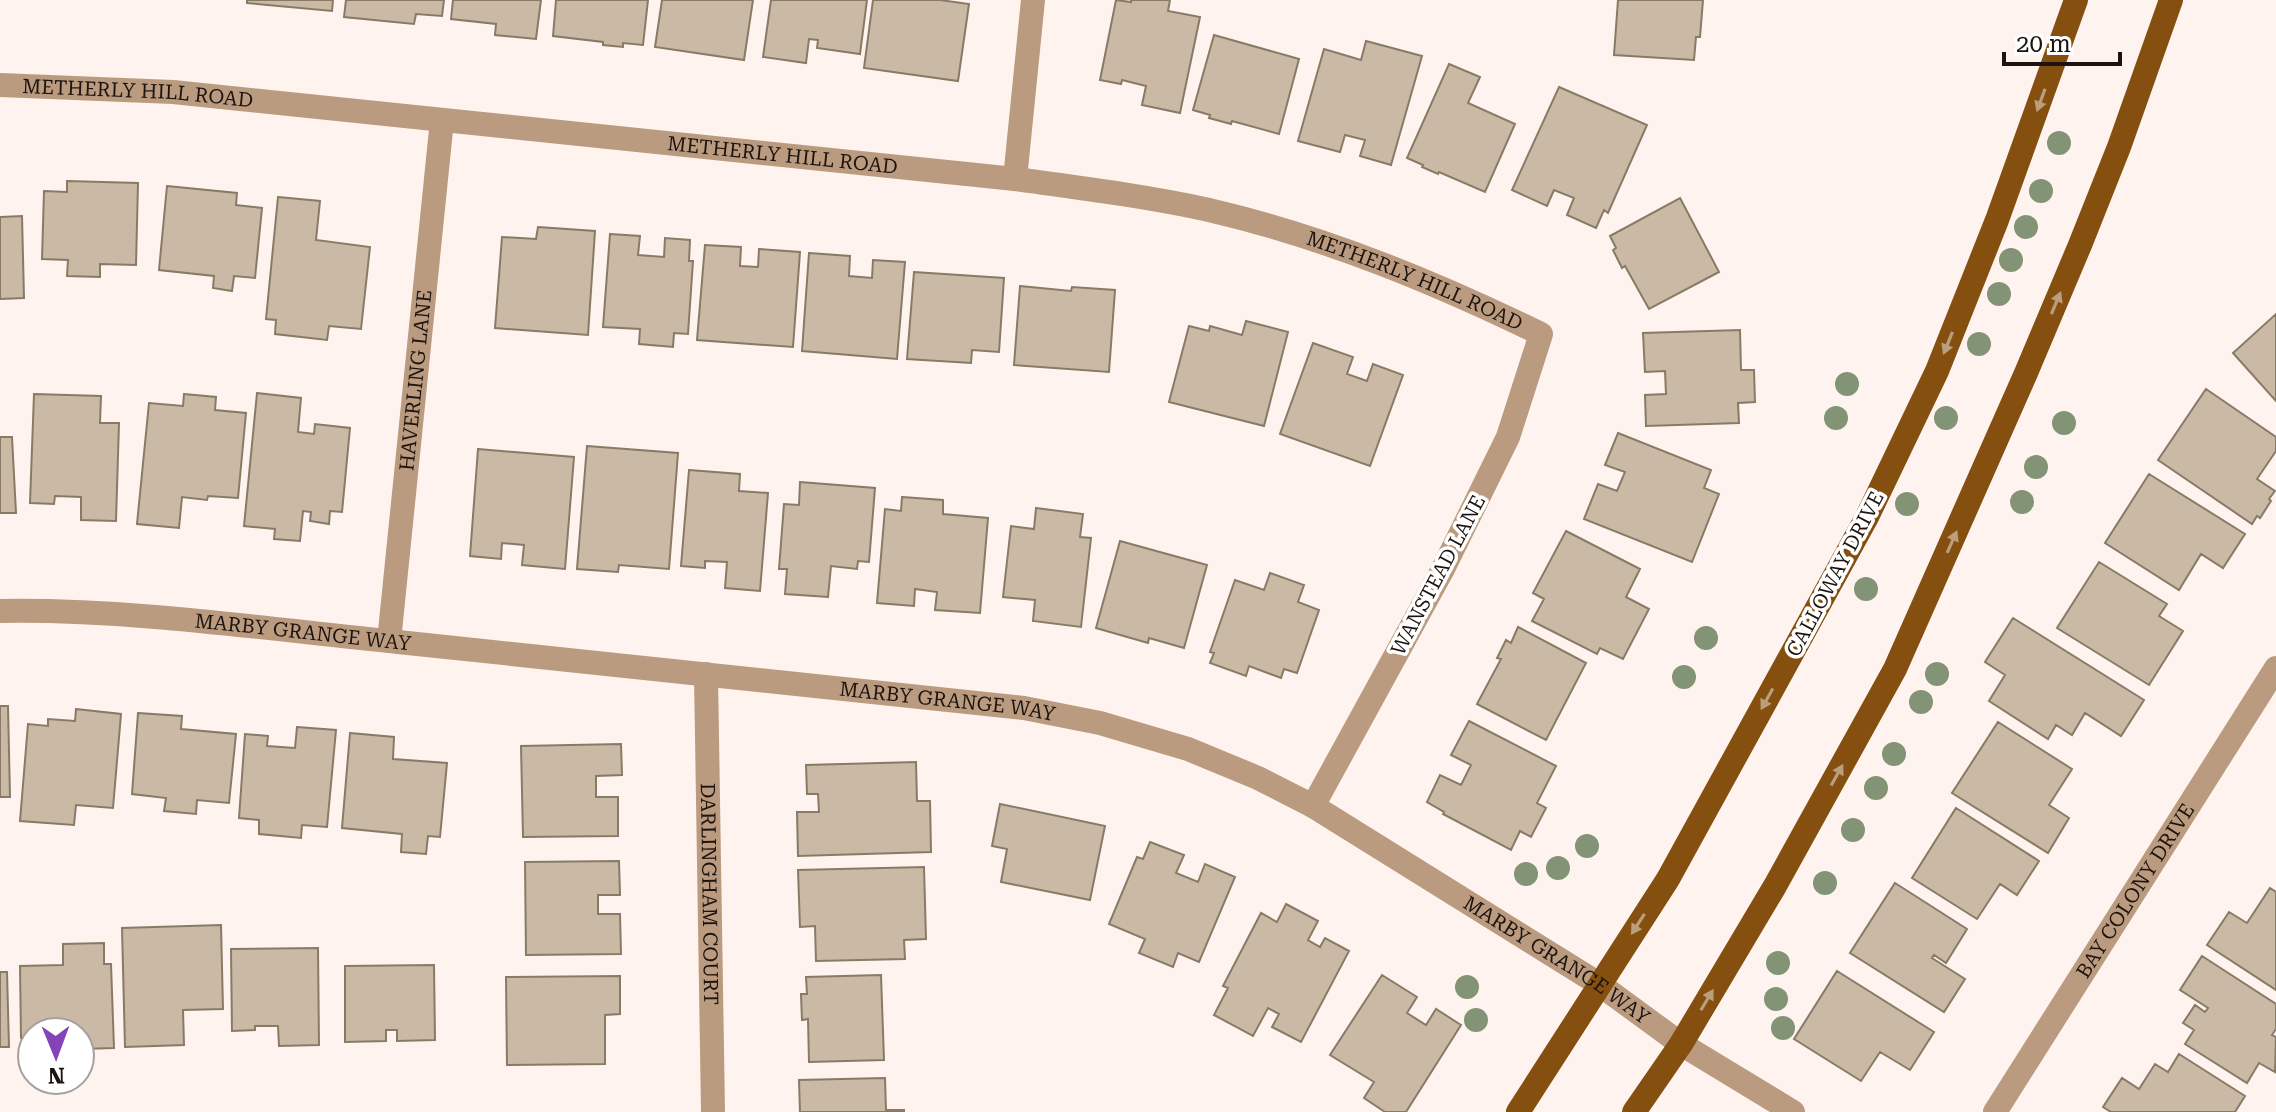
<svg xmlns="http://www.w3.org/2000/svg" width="2276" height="1112" font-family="'Roboto Serif',serif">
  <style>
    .building { fill: #cabaa5; stroke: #897a66; stroke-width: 2 }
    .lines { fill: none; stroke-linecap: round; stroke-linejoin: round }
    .minor { stroke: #ba9b7f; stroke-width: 24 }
    .major { stroke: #844f0f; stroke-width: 24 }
    .tree { fill: #839375 }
    .oneway { fill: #bb9e7b }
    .labels { text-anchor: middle; stroke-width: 7; stroke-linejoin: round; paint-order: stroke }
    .street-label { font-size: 20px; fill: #1d140f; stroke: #fff }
  </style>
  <rect width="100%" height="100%" fill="#fef3ee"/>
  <path class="building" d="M247,0H333L332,11L247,3Z
    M346,0H444L442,16L416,14L414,24L344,17Z
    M453,0H541L536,39L495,35L496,24L451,19Z
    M556,0H648L643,45L623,43V47L603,45V42L553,36Z
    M662,0H753L744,60L655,47Z
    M771,0H867L860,54L817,48L818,40L809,39L806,63L763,57Z
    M873,0H940L969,4L958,81L864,68Z
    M1116,0L1131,2V0H1170L1168,11L1200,17L1180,113L1142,105L1146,86L1122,80L1121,84L1100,80Z
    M1618,0H1703L1700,37H1696L1694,60L1614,55Z
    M1214,35L1299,59L1279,134L1232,121L1231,124L1209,118L1210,115L1193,110Z
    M1366,41L1422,56L1391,165L1360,156L1365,140L1345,135L1340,152L1298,141L1324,49L1361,60Z
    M1449,64L1480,77L1468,103L1515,124L1485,192L1439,172L1438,174L1422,167L1423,165L1407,158Z
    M1559,87L1647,125L1608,213L1604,210L1596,228L1567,215L1574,198L1554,190L1547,206L1512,190Z
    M67,181L138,183L136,265L100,264V277L67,276L68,260L42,259L44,191L67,192Z
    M167,186L237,193L236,205L262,208L255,278L234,276L232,291L213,288L214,276L159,270Z
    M278,197L320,201L316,240L370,247L361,329L329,326L327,340L275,334L276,320L266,319Z
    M1680,198L1719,272L1649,309L1625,266L1622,268L1613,250L1616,248L1610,236Z
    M22,216L24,298L0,299V217Z
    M538,227L595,231L588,335L495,328L502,237L536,239Z
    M610,234L640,236L638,255L664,257L665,238L690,240L689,261H693L688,334L674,333L673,347L639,344L640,329L603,327Z
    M705,245L741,247L740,266L758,267L759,249L800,252L793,347L697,340Z
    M809,253L850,256L849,276L872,278L873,260L905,262L897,359L802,351Z
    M914,272L1004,278L999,352L972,350L971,363L907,359Z
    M1020,286L1071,291L1072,287L1115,290L1109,372L1014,365Z
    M2276,314V401L2233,353Z
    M1246,321L1288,332L1264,426L1169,402L1189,326L1209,331L1210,326L1242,335Z
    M1740,330L1741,370H1754L1755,402L1738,403L1739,423L1646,426L1645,395L1666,394L1665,371L1645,372L1643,333Z
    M1313,343L1353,357L1347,374L1367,381L1373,364L1403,375L1370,466L1280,434Z
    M2206,389L2276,437V451L2257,479L2275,491L2269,499L2271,501L2260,518L2257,516L2252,524L2158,460Z
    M257,393L301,398L298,432L314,434L315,424L350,428L342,512L330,511L329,524L310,521L311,512L303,511L300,541L274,539L275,529L244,526Z
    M34,394L101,396L100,423H119L116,521L81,520V497L55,496L54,504L30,503Z
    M184,394L216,397L215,410L246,413L238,498L208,496L207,500L182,497L179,528L137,524L149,403L183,406Z
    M1618,433L1711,470L1704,488L1719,494L1692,562L1584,519L1598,484L1617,491L1625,472L1605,465Z
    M0,437H12L16,513H0Z
    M587,446L678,453L669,569L619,565L618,572L577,569Z
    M478,449L574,457L565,569L522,565L524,545L502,543L501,559L470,556Z
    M689,470L740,474L739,491L768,493L760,591L725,588L727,562L705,561V568L681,566Z
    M2149,474L2245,534L2223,568L2201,554L2179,590L2105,543Z
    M800,482L875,488L869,562L858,561L857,569L831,566L828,597L785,594L787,569H779L784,504L799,505Z
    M902,497L943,500V514L988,518L980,613L935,610L937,592L915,589L914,606L877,603L885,509L901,511Z
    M1036,508L1083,514L1080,537L1091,538L1081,627L1033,621L1035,600L1003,597L1011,526L1034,529Z
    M1566,531L1640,569L1626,597L1649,609L1623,659L1600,648L1597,654L1532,621L1544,599L1533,593Z
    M1120,541L1207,565L1184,648L1149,638L1148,643L1096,628Z
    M2099,562L2167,604L2159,616L2183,631L2149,685L2057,628Z
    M1270,573L1304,585L1298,602L1319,610L1297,673L1284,669L1281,678L1249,666L1246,676L1210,663L1214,653L1210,652L1235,580L1264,590Z
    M2013,618L2144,700L2121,736L2085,713L2072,735L2056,725L2048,739L1989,701L2005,675L1985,662Z
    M1518,627L1586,663L1546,740L1477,704L1501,659L1497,658L1506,640L1511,643Z
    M0,706H8L10,797H0Z
    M76,709L121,714L113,808L76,805L74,825L20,821L28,724L48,726V719L75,721Z
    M138,713L182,716L181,729L236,734L229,803L197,800L196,814L164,811L166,798L132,794Z
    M1469,721L1556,766L1537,803L1546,808L1531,837L1520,831L1511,850L1443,814L1444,812L1427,802L1440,775L1461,785L1471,765L1451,755Z
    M1998,722L2072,769L2049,805L2069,818L2048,853L1952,793Z
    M297,727L336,730L327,827L302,825L301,838L259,834V820L239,818L245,734L268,736L267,746L295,748Z
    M350,733L394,737L393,759L447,763L440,837L428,836L426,854L401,852L402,834L342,828Z
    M621,744L622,775L596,776V797H618V836L523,837L521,746Z
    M916,762L917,801H930L931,852L798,856L797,812H819L818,794H807L806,765Z
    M1000,804L1105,826L1090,900L1001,882L1007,849L992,846Z
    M1956,808L2039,861L2017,895L2000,884L1977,919L1912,878Z
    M1150,842L1184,855L1176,873L1198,882L1205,864L1235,877L1199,962L1178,953L1173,967L1139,953L1145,939L1109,924L1137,857L1143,859Z
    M619,861L620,895H598V914H620L621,954L526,955L525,862Z
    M924,867L926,939L904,940L905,959L816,961L815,926L800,927L798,870Z
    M1895,883L1967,929L1946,963L1934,955L1932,958L1965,979L1944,1012L1850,953Z
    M2270,888L2276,892V990L2207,945L2229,912L2247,923Z
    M1286,904L1318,921L1308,940L1320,947L1325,938L1349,951L1301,1042L1272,1027L1279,1014L1268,1008L1253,1036L1214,1015L1228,988L1223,986L1261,913L1277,922Z
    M221,925L223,1009L183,1010L184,1045L125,1047L122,928Z
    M104,943V964H111L114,1048L80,1049V1032H32V1038H21L20,966L63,965V944Z
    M318,948L319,1045L279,1046L278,1026H255V1030L232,1031L231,949Z
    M2202,956L2276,1004V1029L2272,1035L2276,1037L2275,1072L2259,1063L2247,1083L2185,1044L2194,1030L2183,1023L2195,1005L2205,1012L2208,1008L2180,990Z
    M434,965L435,1040L397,1041V1030H386V1041L345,1042V966Z
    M1837,971L1934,1032L1910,1070L1880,1052L1861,1081L1794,1039Z
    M0,972H7L9,1047H0Z
    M881,975L884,1060L809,1062L808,1019L802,1020L801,994H807L806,977Z
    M1382,975L1417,997L1407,1013L1426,1025L1436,1009L1461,1025L1406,1112H1385L1364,1098L1374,1082L1330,1055Z
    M620,976V1014L605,1015V1064L507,1065L506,977Z
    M2179,1054L2245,1096L2235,1112H2111L2103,1107L2122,1078L2139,1089L2155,1064L2168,1072Z
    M885,1078L886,1110H904V1112H800L799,1080Z"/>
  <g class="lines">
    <g class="minor">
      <path id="s1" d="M0,85L173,92L1015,179C1080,188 1145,196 1209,210C1325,237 1434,282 1541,334L1508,437L1443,569L1313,806"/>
      <path d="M1015,179L1033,0"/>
      <path id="s2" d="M0,611C133,609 266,629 398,642C607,664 816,686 1024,708L1100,723L1188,749L1258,778L1313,806L1599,984L1681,1044L1793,1112"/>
      <path id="s3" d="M389,641L442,120"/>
      <path id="s4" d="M706,674L713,1112"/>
      <path id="s5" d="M1995,1112L2276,668"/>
    </g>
    <path class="major" d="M1518,1112L1668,879L1867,517L1937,371L1997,220L2076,0
      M1634,1112L1681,1044L1775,886L1895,669L2026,373L2080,245L2119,147L2171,0"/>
  </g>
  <g class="tree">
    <circle cx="2059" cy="143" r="12"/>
    <circle cx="2041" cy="191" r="12"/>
    <circle cx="2026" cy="227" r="12"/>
    <circle cx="2011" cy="260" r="12"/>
    <circle cx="1999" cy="294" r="12"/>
    <circle cx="1979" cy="344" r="12"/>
    <circle cx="1847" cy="384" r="12"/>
    <circle cx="1836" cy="418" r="12"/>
    <circle cx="1946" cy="418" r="12"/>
    <circle cx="2064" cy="423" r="12"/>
    <circle cx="2036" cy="467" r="12"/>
    <circle cx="2022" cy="502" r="12"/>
    <circle cx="1907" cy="504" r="12"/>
    <circle cx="1866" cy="589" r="12"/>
    <circle cx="1706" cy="638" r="12"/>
    <circle cx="1937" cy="674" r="12"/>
    <circle cx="1684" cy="677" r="12"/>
    <circle cx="1921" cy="702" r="12"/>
    <circle cx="1894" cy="754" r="12"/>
    <circle cx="1876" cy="788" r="12"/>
    <circle cx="1853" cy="830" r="12"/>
    <circle cx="1587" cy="846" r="12"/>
    <circle cx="1558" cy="868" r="12"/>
    <circle cx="1526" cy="874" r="12"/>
    <circle cx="1825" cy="883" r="12"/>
    <circle cx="1778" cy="963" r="12"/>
    <circle cx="1467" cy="987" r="12"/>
    <circle cx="1776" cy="999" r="12"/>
    <circle cx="1476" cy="1020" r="12"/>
    <circle cx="1783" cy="1028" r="12"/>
  </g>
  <defs><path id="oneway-solid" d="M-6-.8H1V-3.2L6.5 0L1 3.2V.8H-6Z" transform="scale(2)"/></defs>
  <g class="oneway">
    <use href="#oneway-solid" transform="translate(2041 100) rotate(110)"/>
    <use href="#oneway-solid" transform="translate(2056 303) rotate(-67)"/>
    <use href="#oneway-solid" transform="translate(1948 343) rotate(112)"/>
    <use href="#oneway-solid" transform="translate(1952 542) rotate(-66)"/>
    <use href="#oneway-solid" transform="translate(1767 699) rotate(119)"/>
    <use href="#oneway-solid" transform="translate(1837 775) rotate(-61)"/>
    <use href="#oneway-solid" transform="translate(1638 924) rotate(123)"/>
    <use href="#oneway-solid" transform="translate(1707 1000) rotate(-59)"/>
  </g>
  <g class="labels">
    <g class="street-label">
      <text dy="7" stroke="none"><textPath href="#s1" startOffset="138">METHERLY HILL ROAD</textPath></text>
      <text dy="7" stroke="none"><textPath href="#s1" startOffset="786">METHERLY HILL ROAD</textPath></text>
      <text dy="7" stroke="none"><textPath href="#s1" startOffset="1434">METHERLY HILL ROAD</textPath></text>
      <text dy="7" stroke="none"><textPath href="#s3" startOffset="262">HAVERLING LANE</textPath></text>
      <text transform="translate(1835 574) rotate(-62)" y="7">CALLOWAY DRIVE</text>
      <text transform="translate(1438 575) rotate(-62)" y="7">WANSTEAD LANE</text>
      <text dy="7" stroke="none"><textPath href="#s2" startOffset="304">MARBY GRANGE WAY</textPath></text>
      <text dy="7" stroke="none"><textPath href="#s2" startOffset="952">MARBY GRANGE WAY</textPath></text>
      <text dy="7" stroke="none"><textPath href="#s5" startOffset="262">BAY COLONY DRIVE</textPath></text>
      <text dy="7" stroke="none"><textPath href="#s4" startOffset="220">DARLINGHAM COURT</textPath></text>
      <text dy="7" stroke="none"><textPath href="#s2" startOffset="1624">MARBY GRANGE WAY</textPath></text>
    </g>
  </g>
  <g transform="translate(56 1056) rotate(179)"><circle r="38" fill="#ffffff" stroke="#a5a19f" stroke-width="2"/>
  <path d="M0-6L14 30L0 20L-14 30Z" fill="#8543b8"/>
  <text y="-12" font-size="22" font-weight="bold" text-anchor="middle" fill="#1d140f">N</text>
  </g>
  <path d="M2004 52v12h116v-12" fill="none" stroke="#1d140f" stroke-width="4"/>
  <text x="2016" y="52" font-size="24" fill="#1d140f" stroke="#ffffff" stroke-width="6" paint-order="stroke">20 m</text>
</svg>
